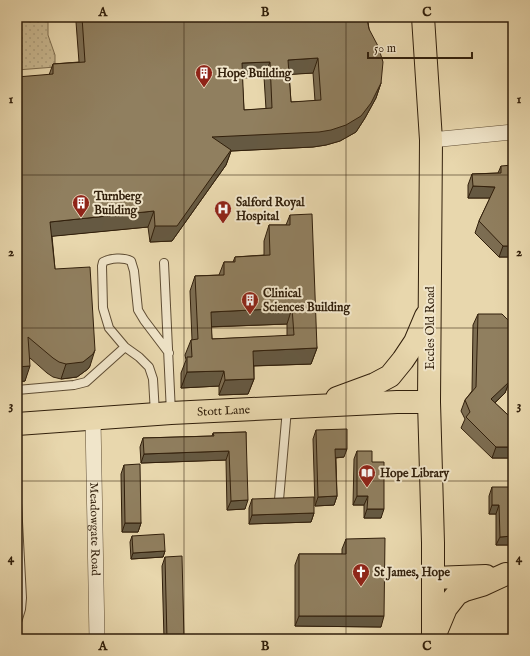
<svg xmlns="http://www.w3.org/2000/svg" width="530" height="656" font-family="'IM FELL English',serif">
  <style>
    .garden { fill: url(#garden-dots); stroke: #7d6c4e }
    .lines { fill: none; stroke-linecap: round; stroke-linejoin: round }
    .service-casing { stroke: #5f4d34; stroke-width: 10 }
    .minor-casing { stroke: #5f4d34; stroke-width: 16 }
    .primary-casing { stroke: #311f0b; stroke-width: 24 }
    .service { stroke: #f0e5ca; stroke-width: 8 }
    .minor { stroke: #f0e5ca; stroke-width: 15 }
    .primary { stroke: #e8d7ad; stroke-width: 22 }
    .wall { fill: #7c6d52; stroke: #311f0b; fill-rule: evenodd }
    .shaded-wall { fill: #655942; stroke: #311f0b }
    .building { fill: #907f5f; stroke: #311f0b; fill-rule: evenodd }
    .grid { fill: none; stroke: #311f0b; stroke-width: 1; stroke-opacity: 0.55 }
    .labels { text-anchor: middle; stroke-width: 4; stroke-linejoin: round; paint-order: stroke }
    .poi-label { font-size: 12px; font-weight: bold; fill: #311f0b; stroke: #f0e5ca; text-anchor: start }
    .street-label { font-size: 12px; fill: #311f0b; stroke: #f0e5ca }
    .neatline { fill: none; stroke: #311f0b; stroke-width: 1.5 }
    .grid-label { font-size: 13px; text-anchor: middle; font-weight: bold; fill: #311f0b }
  </style>
  <defs>
    <pattern id="garden-dots" width="8" height="8" patternUnits="userSpaceOnUse"><rect width="8" height="8" fill="#c9b891"/><path d="M2 2h.1M6 6h.1" fill="none" stroke="#ad9e7c" stroke-width="1.8" stroke-linecap="round"/></pattern>
  </defs>
  <rect width="100%" height="100%" fill="#e8d7ad"/>
  <filter id="stains"><feTurbulence type="fractalNoise" baseFrequency=".005" numOctaves="4"/><feColorMatrix values="0 0 0 0 .2 0 0 0 0 .09 0 0 0 0 .02 0 0 0 .5 -.17"/></filter>
  <radialGradient id="worn" r=".72"><stop offset=".6" stop-color="#630" stop-opacity="0"/><stop offset="1" stop-color="#630" stop-opacity=".3"/></radialGradient>
  <path class="garden" d="M17,17H48V35L55,55V67L17,70Z"/>
  <g class="lines">
    <g class="service-casing">
      <path id="service" d="M164,263L171,413
        M17,390L74,385L86,382L125,347
        M155,414L153,379L149,367L139,357L125,347L109,328L103,308L102,266L103,262C110,258 124,257 131,261L134,271L138,310L144,320L169,353
        M279,500L287,409
        M17,503L22,598L21,609L17,622"/>
    </g>
    <g class="minor-casing">
      <g id="minor">
        <path d="M431,140L513,132"/>
        <path id="s1" d="M93,419L97,639"/>
      </g>
    </g>
    <g class="primary-casing">
      <g id="primary">
        <path d="M423,17L431,140L429,402L433,543V639"/>
        <path d="M337,398L375,384L390,376L403,360L415,342L426,316"/>
        <path id="s2" d="M17,424L171,413L397,402H429"/>
        <path d="M433,578L486,576"/>
        <path d="M436,632L446,608L457,594L465,590L482,585L506,574"/>
      </g>
    </g>
    <use href="#service" class="service"/>
    <use href="#minor" class="minor"/>
    <use href="#primary" class="primary"/>
  </g>
  <path class="wall" d="M78,17H370L368,22L369,29L381,83L376,98L365,118L356,132L340,141L326,145L313,147L231,151L226,165L172,241L150,242L148,227L52,236L55,269L90,366L88,369L77,377L61,379L53,377L47,373L30,358L25,381L17,382L49,75L53,64L79,62L76,22ZM313,73L315,101L291,102L289,74ZM264,77L266,109L244,110L242,78Z
    M501,166L513,257H499L475,233L479,221L490,198H468V185L472,174L498,173Z
    M290,215L317,348L311,364L254,366V379L248,394L219,395V386L181,388V373L186,360L185,355L191,340H192L190,291L195,276L219,275L224,262H233L235,257L264,255V241L269,225H286ZM287,324V336L212,339L211,327Z
    M478,314L510,351L508,385L505,393L495,403L508,415H513V458H492L461,428L465,419L461,411L465,400L472,391L473,325Z
    M316,430L344,457L336,458L337,496L334,505L315,506L313,439Z
    M246,432L245,509L227,510L226,460L141,463L140,447L143,438L212,436L213,433Z
    M357,451L372,462L381,518H364V505H353L354,459Z
    M124,465L141,523L138,532H122L121,474Z
    M492,487L513,545H496V514H489V496Z
    M252,499L314,513L311,522L249,524V508Z
    M132,536L165,551L163,557L131,559L130,542Z
    M346,539L381,627L295,626V565L299,554H342V549Z
    M165,557L184,638V639H164L162,566Z"/>
  <path class="shaded-wall" d="M318,58L313,73L283,75L288,60Z
    M270,62L264,77L236,78L242,63Z
    M381,83L376,98L365,118L356,132L340,141L326,145L313,147L231,151L226,165L172,241L150,242L155,226L212,137Z
    M473,186L495,187L491,198H468Z
    M154,211L148,227L45,237L50,222Z
    M503,246H513V257H499Z
    M292,308L287,324L205,327L211,312Z
    M317,348L311,364L247,366L253,351Z
    M95,350L90,366L88,369L77,377L61,379L66,364Z
    M30,366L25,381L17,382V367Z
    M224,371L219,386L181,388L187,372Z
    M510,374H513V385H508L505,393L487,410L491,399Z
    M254,379L248,394L219,395L225,380Z
    M496,447H513V458H492Z
    M335,449H347L344,457L332,458Z
    M229,451L226,460L141,463L144,454Z
    M337,496L334,505L315,506L318,497Z
    M357,496H368L364,505H353Z
    M248,500L245,509L227,510L231,501Z
    M492,505H499L496,514H489Z
    M367,509H384L381,518H364Z
    M314,513L311,522L249,524L252,515Z
    M125,523H141L138,532H122Z
    M513,536V545H496L500,537Z
    M165,551L163,557L131,559L133,553Z
    M299,616H384L381,627L295,626Z"/>
  <path class="building" d="M82,17H368L367,19L369,29L378,46L383,62L381,83L371,103L361,116L346,125L331,130L319,132L212,137L231,150L177,226H155L154,211L50,222L55,269L90,267L95,350L93,354L83,362L66,364L59,362L53,358L28,337L30,366L17,367V77L53,74V64L85,62ZM318,58L321,100L291,102L288,60ZM270,62L272,108L244,110L242,63Z
    M513,165V246H503L479,221L495,187L473,186L472,174L501,173V166Z
    M312,214L317,348L253,351L254,379L225,380L224,371L187,372V357H192L191,340L198,339L195,276L224,275V262H235V257L270,255L269,225H290V215ZM292,308L294,335L212,339L211,312Z
    M478,314H502L509,321L510,351H513V374H510L509,382L491,399L508,415H513V447H496L466,417L470,412L465,400L476,387Z
    M347,429V449H335L337,496L318,497L316,430Z
    M246,432L248,500L231,501L229,451L144,454L143,438L214,436L213,433Z
    M357,451H372V462H384V509H367L368,496H357Z
    M140,464L141,523H125L124,465Z
    M492,487H513V536L500,537L499,505H492Z
    M314,497V513L252,515V499Z
    M164,534L165,551L133,553L132,536Z
    M385,538L384,616H299V554H346V539Z
    M182,556L184,638L167,639L165,557Z"/>
  <path class="grid" d="M184,17V639M346,17V639M17,175H513M17,328H513M17,481H513"/>
  <defs>
    <g id="building-pin" transform="scale(0.9)"><path d="M0 17L-7.5 6A9.5 9.5 0 1 1 7.5 6Z" fill="#8f2418" stroke="#f0e5ca"/><path d="M-4-6H4V6H1V3H-1V6H-4ZM-2.5-4.3h1.7v1.8h-1.7ZM.8-4.3h1.7v1.8H.8ZM-2.5-1h1.7V.8h-1.7ZM.8-1h1.7V.8H.8Z" fill="#fff"/></g>
    <g id="hospital-pin" transform="scale(0.9)"><path d="M0 17L-7.5 6A9.5 9.5 0 1 1 7.5 6Z" fill="#8f2418" stroke="#f0e5ca"/><path d="M-5-5h3v3.5h4V-5h3V5h-3V1.5h-4V5h-3Z" fill="#fff"/></g>
    <g id="library-pin" transform="scale(0.9)"><path d="M0 17L-7.5 6A9.5 9.5 0 1 1 7.5 6Z" fill="#8f2418" stroke="#f0e5ca"/><path d="M-6-4Q-3-5.5-.7-3.5V5Q-3 3-6 4ZM6-4Q3-5.5 .7-3.5V5Q3 3 6 4Z" fill="#fff"/></g>
    <g id="church-pin" transform="scale(0.9)"><path d="M0 17L-7.5 6A9.5 9.5 0 1 1 7.5 6Z" fill="#8f2418" stroke="#f0e5ca"/><path d="M-1.2-6h2.4v3.5h3.3v2.4h-3.3V6h-2.4V-.1h-3.3v-2.4h3.3Z" fill="#fff"/></g>
  </defs>
  <g fill-rule="evenodd">
    <use href="#building-pin" x="204" y="73"/>
    <use href="#building-pin" x="81" y="203"/>
    <use href="#hospital-pin" x="223" y="209"/>
    <use href="#building-pin" x="250" y="300"/>
    <use href="#library-pin" x="367" y="473"/>
    <use href="#church-pin" x="361" y="572"/>
  </g>
  <g class="labels">
    <g class="poi-label">
      <text x="217" y="77">Hope Building</text>
      <text x="94" y="200">Turnberg<tspan x="94" dy="14">Building</tspan></text>
      <text x="236" y="206">Salford Royal<tspan x="236" dy="14">Hospital</tspan></text>
      <text x="263" y="297">Clinical<tspan x="263" dy="14">Sciences Building</tspan></text>
      <text x="380" y="477">Hope Library</text>
      <text x="374" y="576">St James, Hope</text>
    </g>
    <g class="street-label">
      <text transform="translate(430 328) rotate(-90)" y="4">Eccles Old Road</text>
      <text dy="4" stroke="none"><textPath href="#s2" startOffset="207">Stott Lane</textPath></text>
      <text dy="4" stroke="none"><textPath href="#s1" startOffset="110">Meadowgate Road</textPath></text>
    </g>
  </g>
  <rect width="530" height="656" fill="none" stroke="#e8d7ad" stroke-width="44"/>
  <path d="M368 52v6h104v-6" fill="none" stroke="#311f0b" stroke-width="2"/>
  <text x="374" y="52" font-size="12" fill="#311f0b" stroke="#f0e5ca" stroke-width="3" paint-order="stroke">50 m</text>
  <rect x="22" y="22" width="486" height="612" class="neatline"/>
  <g class="grid-label">
    <text x="103" y="16">A</text>
    <text x="265" y="16">B</text>
    <text x="427" y="16">C</text>
    <text x="11" y="103">1</text>
    <text x="519" y="103">1</text>
    <text x="11" y="256">2</text>
    <text x="519" y="256">2</text>
    <text x="11" y="409">3</text>
    <text x="519" y="409">3</text>
    <text x="11" y="562">4</text>
    <text x="519" y="562">4</text>
    <text x="103" y="650">A</text>
    <text x="265" y="650">B</text>
    <text x="427" y="650">C</text>
  </g>
  <rect width="100%" height="100%" filter="url(#stains)"/>
  <rect width="100%" height="100%" fill="url(#worn)"/>
</svg>
